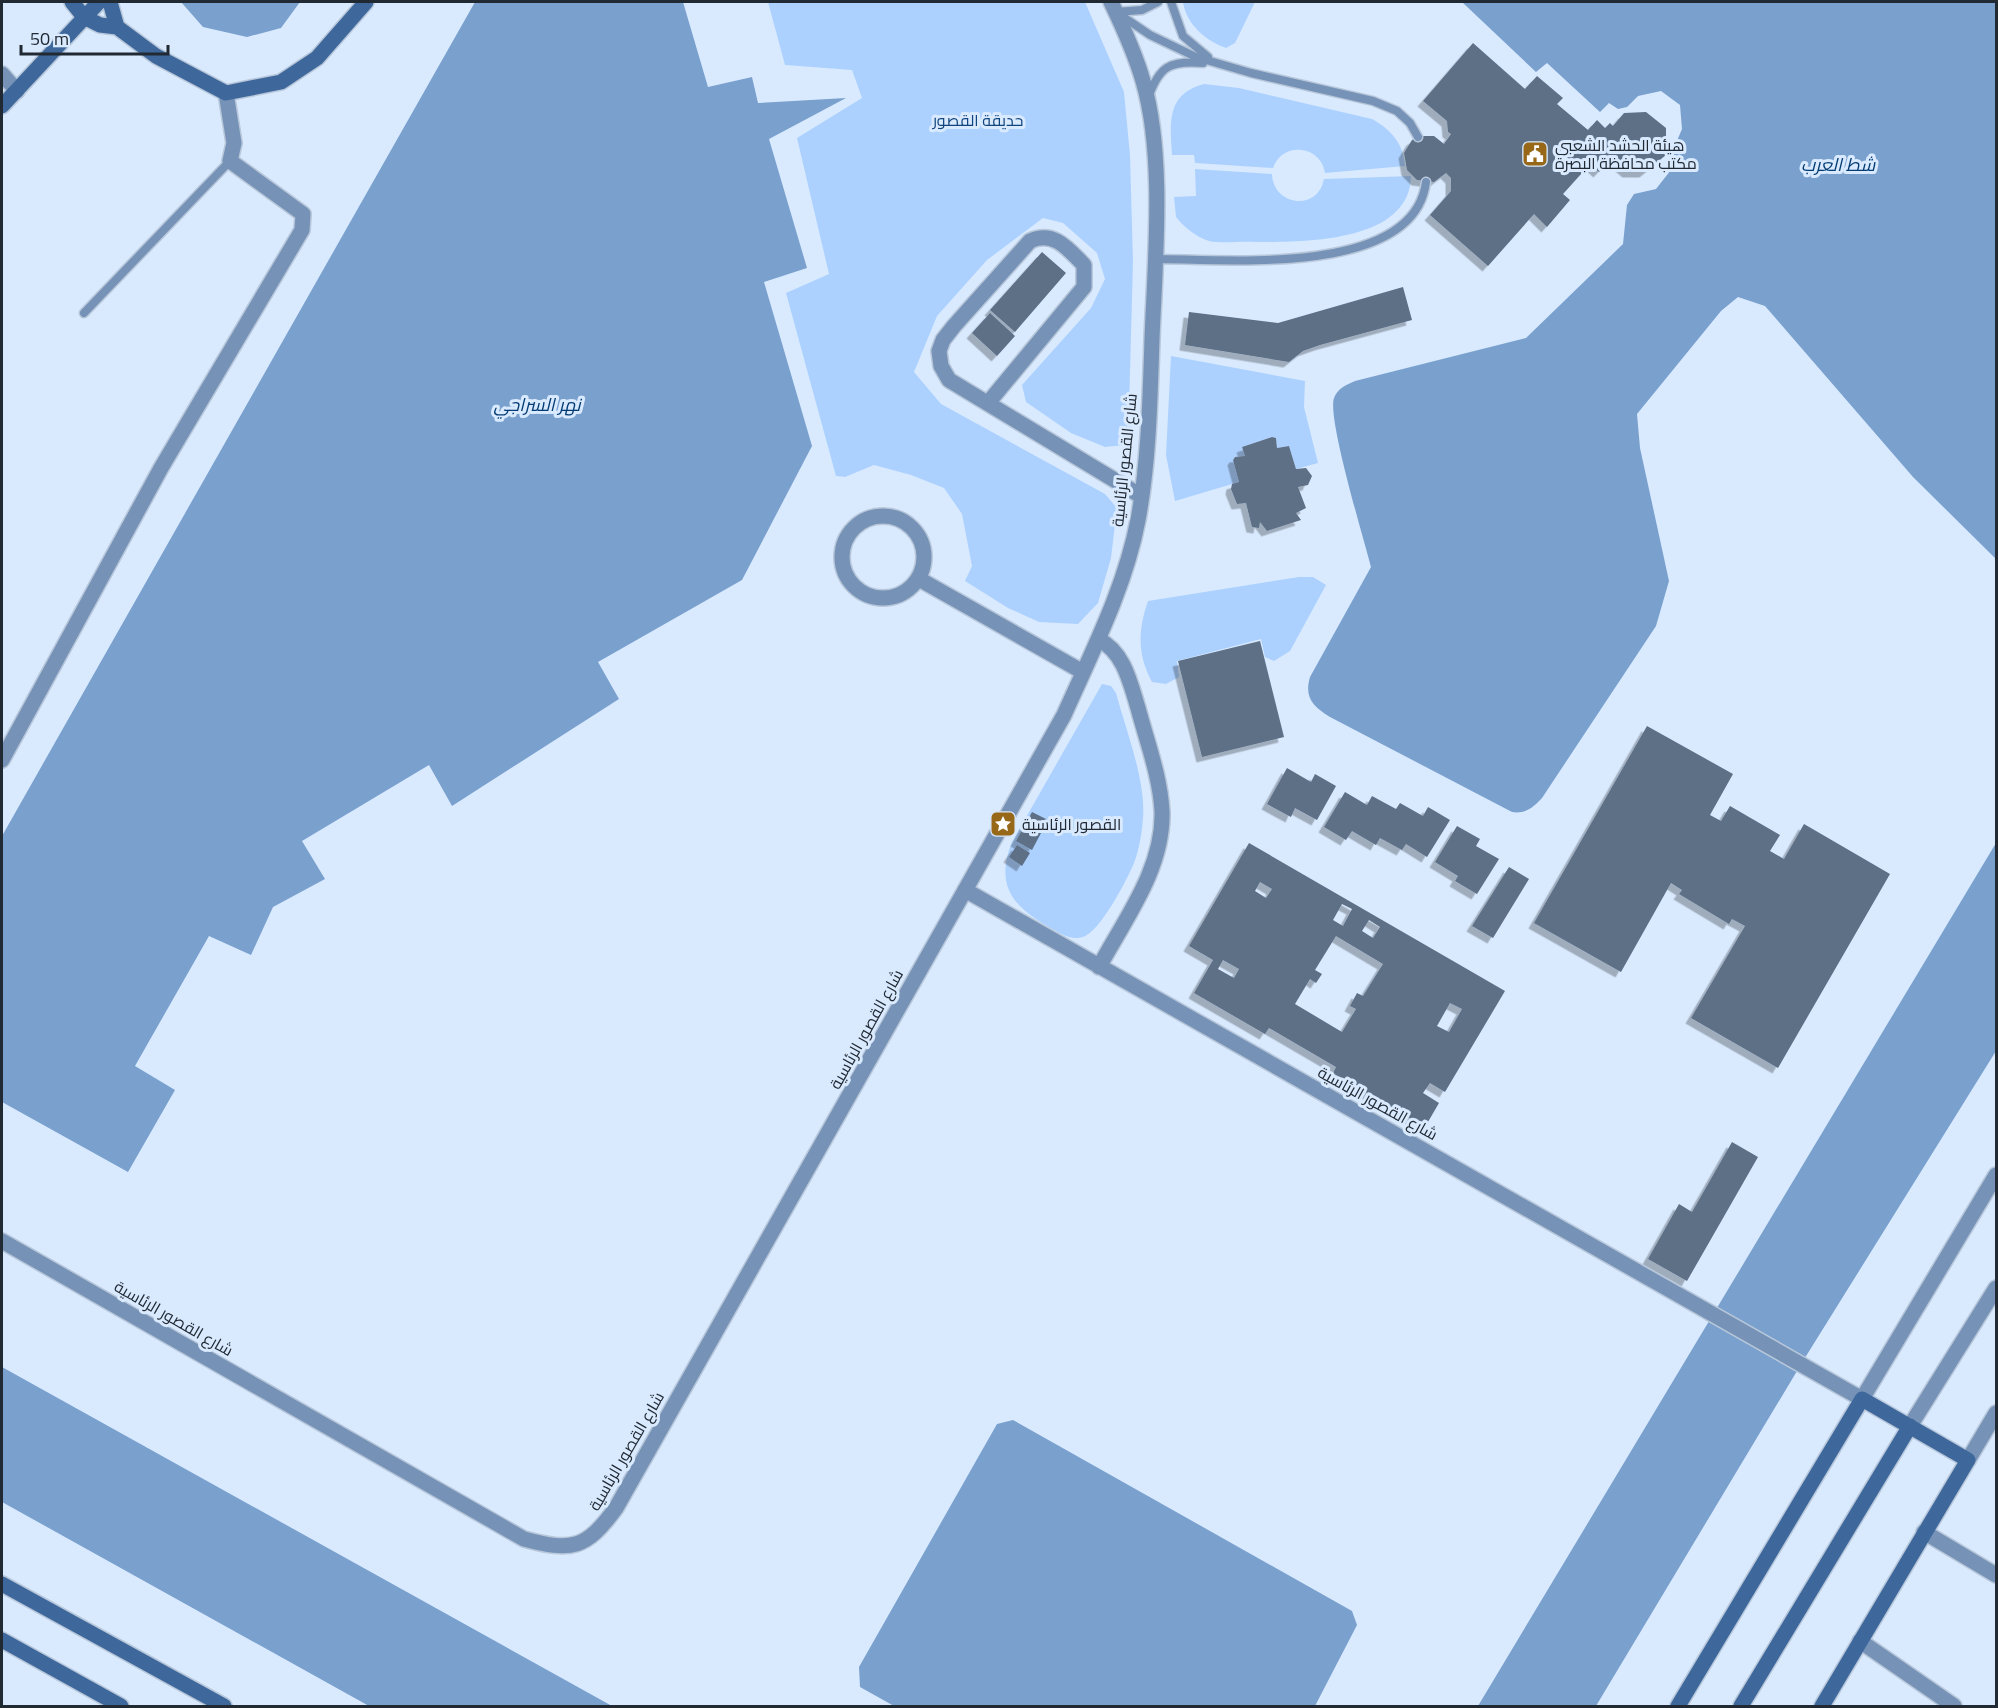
<svg xmlns="http://www.w3.org/2000/svg" width="1998" height="1708" font-family="'Titillium Web',Cairo,sans-serif">
  <style>
    .green { fill: #acd1ff }
    .water { fill: #7aa0ce }
    .building { fill: #5d6f86; fill-rule: evenodd; filter: url(#shadow) }
    .lines { fill: none; stroke-linecap: round; stroke-linejoin: round }
    .lane-casing { stroke: #b8c7da; stroke-width: 11 }
    .street-casing { stroke: #b8c7da; stroke-width: 18 }
    .secondary-casing { stroke: #b8c7da; stroke-width: 18 }
    .lane { stroke: #7693b7; stroke-width: 8 }
    .street { stroke: #7693b7; stroke-width: 15 }
    .secondary { stroke: #3e689c; stroke-width: 15 }
    .labels { text-anchor: middle; stroke-width: 6; stroke-linejoin: round; paint-order: stroke }
    .park-label { font-size: 16px; fill: #11457e; stroke: #d9eaff }
    .poi-label { font-size: 16px; fill: #212933; stroke: #d9eaff; text-anchor: start }
    .street-label { font-size: 16px; fill: #212933; stroke: #d9eaff }
    .water-label { font-size: 18px; font-style: italic; fill: #033b73; stroke: #d9eaff }
  </style>
  <defs>
    <filter id="shadow"><feDropShadow dx="-5.5" dy="5.5" stdDeviation="0" flood-color="#0004"/></filter>
  </defs>
  <rect width="100%" height="100%" fill="#d9eaff"/>
  <path class="green" d="M768,2H1085L1124,92L1130,155L1133,261L1129,409L1134,444L1105,447L1071,433L1026,402L1022,385L1091,308L1105,279L1097,253L1063,223L1043,218L987,260L937,316L914,372L941,404L1105,494L1117,508L1111,558L1098,603L1078,624L1039,622L1008,608L965,581L972,566L962,514L944,488L911,475L874,465L845,477L836,476L786,293L829,274L797,138L862,98L852,70L785,65Z
    M1183,2H1255L1235,43L1226,48C1206,41 1186,24 1183,2Z
    M1204,84L1239,88L1372,119C1391,130 1403,142 1405,166L1325,173C1321,145 1282,141 1273,168L1195,163L1194,155H1172C1170,123 1166,94 1204,84Z
    M1195,169L1272,174C1273,206 1318,212 1324,179L1411,176C1410,243 1303,242 1255,242C1240,241 1223,244 1209,241C1196,237 1184,227 1176,217L1174,197L1196,196Z
    M1171,356L1305,381L1304,407L1318,463L1296,469L1289,446L1277,448L1276,438L1272,437L1242,447L1245,456L1235,457L1233,460L1239,482L1175,501L1166,455Z
    M1299,577H1313L1326,585L1290,651L1274,661L1265,657L1261,639L1177,661L1179,677L1166,684L1152,682C1137,654 1138,630 1148,601Z
    M1102,684L1111,686L1116,693C1126,730 1146,781 1143,818C1142,833 1139,850 1134,863C1127,880 1100,932 1083,937C1070,941 1060,933 1049,927C1012,906 995,885 1012,842Z"/>
  <path class="water" d="M181,2H300L281,28L247,37L203,27Z
    M475,2H683L708,87L752,77L758,103L846,98L769,139L807,268L764,282L812,446L742,580L598,662L619,699L452,806L429,765L302,841L325,879L273,907L251,955L209,936L135,1066L175,1090L128,1172L2,1102V836Z
    M1462,2H1996V559L1913,477L1765,306L1738,297L1721,311L1637,414L1640,448L1669,581L1656,626L1542,798C1533,808 1525,814 1512,812L1330,717C1313,706 1304,698 1310,677L1371,567C1364,539 1327,418 1334,398C1338,388 1346,385 1355,381L1526,338L1623,244L1627,205L1634,194L1656,189L1674,166L1671,155L1682,129L1680,105L1661,91L1638,96L1627,107L1618,109L1609,103L1600,112L1547,63L1536,72Z
    M1996,843V1051L1803,1361L1596,1706H1478Z
    M2,1367L612,1706H369L2,1502Z
    M1013,1420L1352,1611L1357,1625L1315,1706H894L860,1687L859,1667L997,1424Z"/>
  <path class="building" d="M1473,43L1525,89L1537,76L1563,98L1557,104L1588,130L1597,120L1605,128L1610,123L1613,126L1624,113L1646,112L1666,128V155L1645,172H1628L1616,162L1613,166L1608,162L1599,172L1590,164L1563,194L1570,200L1547,227L1534,214L1488,266L1430,215L1451,191V178L1446,173L1434,182L1417,180L1407,170L1404,153L1412,140L1419,136H1434L1444,144L1451,134L1448,132L1447,121L1423,101Z
    M1042,252L1066,273L1015,332L990,310Z
    M1403,287L1412,320L1320,345L1303,351L1289,362L1185,345L1189,312L1278,323Z
    M990,313L1015,336L997,356L972,333Z
    M1272,437L1276,438L1277,448L1289,446L1296,469L1306,468L1312,476L1308,485L1298,487L1306,508L1296,513L1301,520L1267,531L1260,522L1259,528L1252,527L1246,503L1237,504L1231,489L1232,484L1239,482L1233,460L1235,457L1245,456L1242,447Z
    M1260,641L1284,737L1202,757L1178,661Z
    M1647,726L1733,774L1710,815L1721,821L1730,806L1780,835L1770,851L1784,859L1804,824L1890,874L1778,1068L1691,1018L1745,926L1732,919L1729,924L1679,894L1682,890L1671,883L1621,972L1534,923Z
    M1287,768L1311,782L1315,774L1336,786L1317,820L1295,808L1291,817L1267,804Z
    M1345,792L1367,805L1372,796L1396,809L1400,803L1423,816L1428,807L1450,820L1427,857L1406,844L1402,850L1380,838L1376,845L1352,831L1346,840L1324,827Z
    M1032,812L1048,820L1032,850L1016,841Z
    M1457,826L1480,839L1476,846L1499,859L1477,894L1455,881L1458,876L1435,862Z
    M1249,843L1505,991L1445,1092L1430,1083L1423,1093L1439,1103L1425,1127L1333,1073L1336,1067L1269,1028L1265,1034L1194,993L1213,960L1189,946ZM1260,882L1272,889L1266,898L1255,891ZM1342,904L1352,909L1343,926L1333,920ZM1369,920L1380,927L1373,938L1362,931ZM1336,936L1383,964L1363,996L1357,993L1350,1006L1356,1009L1342,1032L1295,1004L1310,979L1316,983L1322,974L1315,970ZM1223,960L1239,969L1234,978L1218,969ZM1450,1003L1462,1009L1449,1032L1437,1026Z
    M1017,845L1030,853L1022,866L1009,857Z
    M1509,867L1529,879L1493,938L1472,926Z
    M1732,1142L1758,1157L1687,1281L1648,1259L1679,1204L1692,1212Z"/>
  <g class="lines">
    <g class="lane-casing">
      <path id="lane" d="M1171,2L1183,36L1208,57
        M1116,12L1142,10L1158,2
        M1119,14L1150,35L1196,57L1251,73L1373,101L1397,111L1410,123L1418,137
        M1148,98C1159,67 1169,60 1203,63
        M1155,259C1223,259 1414,278 1426,182
        M84,313L230,161"/>
    </g>
    <g class="street-casing">
      <path id="street" d="M2,74L17,91
        M988,403L1084,287V265C1068,249 1054,230 1030,241L954,326L943,340L939,351L941,366L949,380L1141,496
        M842 557a41 41 0 1 1 82 0a41 41 0 1 1-82 0Z
        M919,579L1083,672
        M1098,639C1124,652 1130,682 1138,708C1147,742 1160,776 1162,811C1164,868 1125,919 1099,967
        M2,760L161,468L302,230L303,214L230,161L234,143L226,93
        M965,890L1862,1399L1996,1175
        M2,1241L524,1539C572,1552 586,1549 616,1508L1064,715C1092,652 1125,588 1138,520C1149,461 1150,399 1152,339C1155,261 1165,156 1143,81C1135,53 1123,27 1111,2
        M1910,1426L1996,1288
        M1968,1460L1996,1413
        M1924,1532L1996,1575
        M1860,1641L1954,1706"/>
    </g>
    <g class="secondary-casing">
      <path id="secondary" d="M72,2L84,17L100,25L117,27L156,56L226,93L281,82L317,58L366,2
        M110,2L117,27
        M2,106L99,2
        M2,1584L224,1706
        M2,1640L121,1706
        M1678,1706L1862,1399L1968,1460L1822,1706
        M1741,1706L1910,1426"/>
    </g>
    <use href="#lane" class="lane"/>
    <use href="#street" class="street"/>
    <use href="#secondary" class="secondary"/>
  </g>
  <defs>
    <g id="civic-square" transform="scale(1.35)"><rect x="-9" y="-9" width="18" height="18" rx="4" fill="#986819" stroke="#d9eaff"/><path d="M-.6-6.5H3V-4.5H.6V-3L4-1V1h2V6H-6V1h2V-1L-.6-3ZM-1.2 2.5V6h2.4V2.5Z" fill="#fff"/></g>
    <g id="sight-square" transform="scale(1.35)"><rect x="-9" y="-9" width="18" height="18" rx="4" fill="#986819" stroke="#d9eaff"/><path d="M0-6L1.8-2.2L6-1.7L2.9 1.2L3.7 5.4L0 3.3L-3.7 5.4L-2.9 1.2L-6-1.7L-1.8-2.2Z" fill="#fff"/></g>
  </defs>
  <g fill-rule="evenodd">
    <use href="#civic-square" x="1535" y="154"/>
    <use href="#sight-square" x="1003" y="824"/>
  </g>
  <g class="labels">
    <g class="park-label">
      <text x="978" y="126">حديقة القصور</text>
    </g>
    <g class="poi-label">
      <text x="1555" y="151">هيئة الحشد الشعبي<tspan x="1555" dy="18">مكتب محافظة البصرة</tspan></text>
      <text x="1022" y="830">القصور الرئاسية</text>
    </g>
    <g class="street-label">
      <text transform="translate(1124 460) rotate(-84)" y="6">شارع القصور الرئاسية</text>
      <text transform="translate(866 1029) rotate(-61)" y="6">شارع القصور الرئاسية</text>
      <text transform="translate(1378 1103) rotate(29)" y="6">شارع القصور الرئاسية</text>
      <text transform="translate(174 1318) rotate(30)" y="6">شارع القصور الرئاسية</text>
      <text transform="translate(626 1451) rotate(-60)" y="6">شارع القصور الرئاسية</text>
    </g>
    <g class="water-label">
      <text x="1838" y="171">شط العرب</text>
      <text x="537" y="411">نهر السراجي</text>
    </g>
  </g>
  <rect width="1998" height="1708" fill="none" stroke="#212933" stroke-width="6"/>
  <path d="M21 45v9h147v-9" fill="none" stroke="#212933" stroke-width="3"/>
  <text x="30" y="45" font-size="18" fill="#212933" stroke="#d9eaff" stroke-width="4.5" paint-order="stroke">50 m</text>
</svg>
